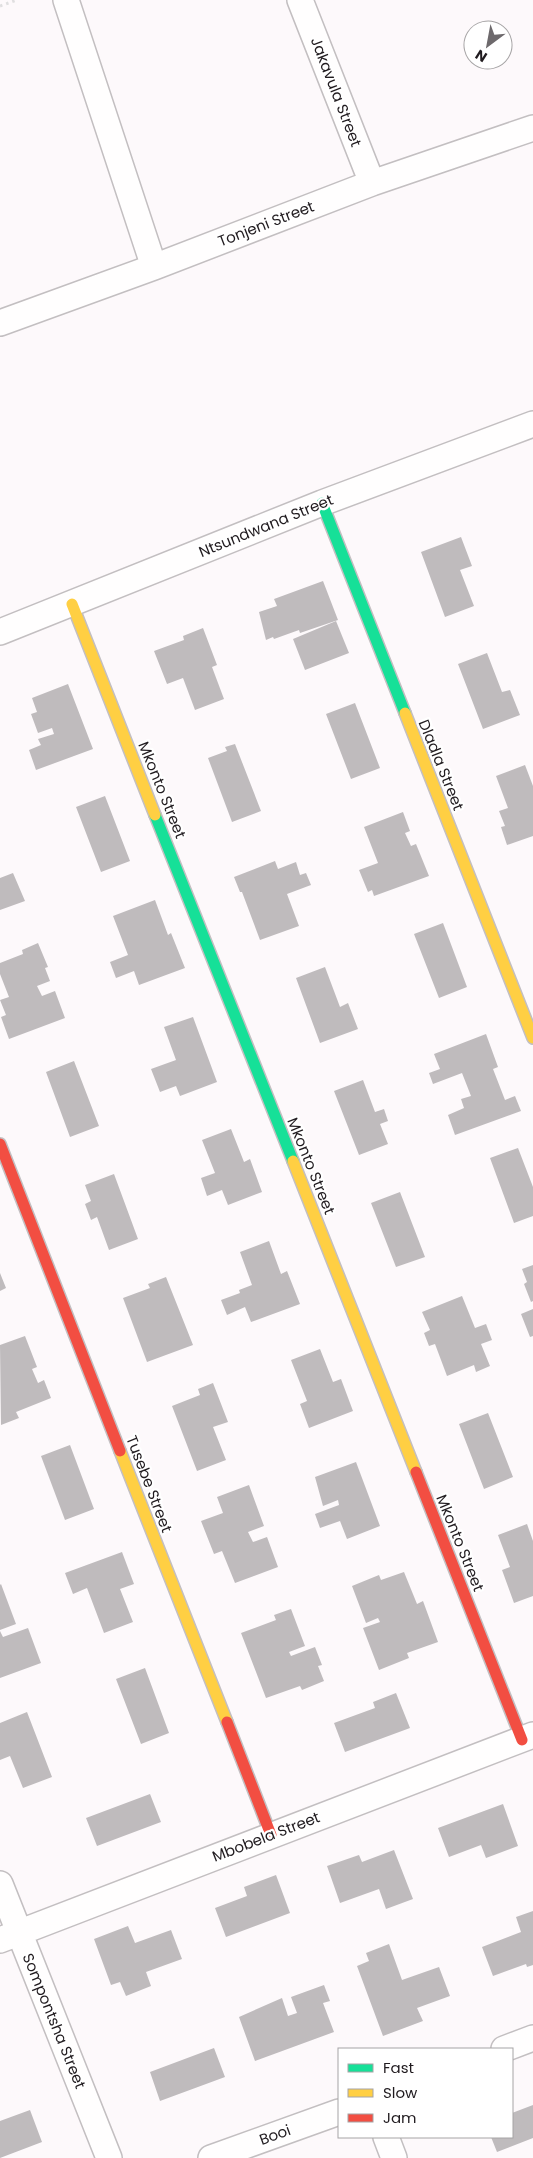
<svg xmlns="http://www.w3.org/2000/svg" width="533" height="2158" font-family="Poppins,sans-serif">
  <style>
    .building { fill: #bfbbbd }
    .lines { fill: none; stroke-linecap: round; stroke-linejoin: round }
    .street-casing { stroke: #c3bfc1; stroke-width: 28 }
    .fast-casing { stroke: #c3bfc1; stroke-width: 14 }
    .slow-casing { stroke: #c3bfc1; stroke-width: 14 }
    .jam-casing { stroke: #c3bfc1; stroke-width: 14 }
    .path { stroke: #e0dfe0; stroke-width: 3; stroke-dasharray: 2.5 4; stroke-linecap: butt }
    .street { stroke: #fffefe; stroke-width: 25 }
    .fast { stroke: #16e098; stroke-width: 11 }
    .slow { stroke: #ffcf43; stroke-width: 11 }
    .jam { stroke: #f24e42; stroke-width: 11 }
    .labels { text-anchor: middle; stroke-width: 4.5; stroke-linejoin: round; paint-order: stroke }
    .street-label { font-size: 15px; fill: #201b1f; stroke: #fff }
  </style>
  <rect width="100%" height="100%" fill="#fdf9fb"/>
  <path class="building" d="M461,537L472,566L460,570L474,606L445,617L421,552Z
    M323,581L338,620L300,633L299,630L274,639L273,637L266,640L259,612L277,606L274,599Z
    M336,621L349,653L305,670L293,639Z
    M203,628L217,665L212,667L224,699L195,710L183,678L167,684L154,651L184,640L183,636Z
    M487,653L502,692L510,690L520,715L483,729L458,664Z
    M68,684L93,749L36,770L29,750L41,745L38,739L54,734L52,728L38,733L31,714L37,712L32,698Z
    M355,703L380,768L351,779L326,714Z
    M235,744L261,811L232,822L208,758L227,751L225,747Z
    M525,765L533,786V836L507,845L501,827L505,826L499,811L508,808L496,776Z
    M105,796L130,861L101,872L76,807Z
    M403,812L410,831L405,833L411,846L416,844L429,876L374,896L372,890L368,892L359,870L378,863L364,827Z
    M275,861L278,869L296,862L300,875L306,873L311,885L287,894L299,926L260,940L242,892H240L234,877Z
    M13,873L25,901L0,910V878Z
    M155,900L168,935L171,933L185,968L139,985L134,971L116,978L110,962L128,955L113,916Z
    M443,923L467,987L439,998L414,934Z
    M38,943L48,967L45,968L50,981L37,986L42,996L55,991L65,1018L9,1039L1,1017L6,1015L0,1000L9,997L0,974V963L23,954L22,950Z
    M325,967L340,1007L348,1003L358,1029L320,1043L296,978Z
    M193,1017L217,1082L180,1096L176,1086L160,1092L151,1069L176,1060L164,1027Z
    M486,1034L498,1067L493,1069L505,1100L515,1096L521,1111L455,1135L448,1115L464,1108L461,1099L471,1096L462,1073L433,1084L429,1073L440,1069L434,1054Z
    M74,1061L99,1126L70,1137L46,1072Z
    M363,1080L375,1112L384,1109L388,1121L380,1124L388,1144L359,1155L334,1091Z
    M231,1129L244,1162L250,1159L262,1192L228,1205L222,1190L207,1196L201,1178L215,1173L202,1140Z
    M518,1148L533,1187V1216L514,1223L490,1158Z
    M114,1174L138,1239L109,1250L97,1217L91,1220L85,1204L91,1201L85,1185Z
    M400,1192L425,1257L396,1267L371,1203Z
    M269,1241L281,1274L287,1271L300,1304L251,1322L245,1307L227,1315L221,1300L240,1293L239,1290L252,1285L240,1252Z
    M533,1265V1301L531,1302L524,1284L527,1282L522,1269Z
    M0,1273L6,1288L0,1291Z
    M166,1277L193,1345L147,1362L123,1298L150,1288L148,1284Z
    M462,1296L475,1328L486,1324L492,1340L481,1344L490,1366L476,1372L474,1365L447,1376L435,1344L429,1346L424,1333L430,1330L422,1312Z
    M533,1309V1336L530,1337L521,1314Z
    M25,1336L37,1367L32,1369L38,1383L44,1380L51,1398L16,1412L19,1418L1,1425L0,1345Z
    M320,1349L333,1382L341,1379L353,1411L309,1428L300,1404L307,1401L291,1360Z
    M213,1383L228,1422L213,1427L226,1460L197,1471L172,1406L200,1395L198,1389Z
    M488,1413L513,1477L484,1489L459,1424Z
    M70,1445L94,1509L65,1520L41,1456Z
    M356,1462L380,1526L347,1539L340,1521L320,1528L315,1514L339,1505L338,1500L323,1506L315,1477Z
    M249,1485L264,1526L248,1532L253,1542L267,1537L278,1567L235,1583L222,1551L214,1554L201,1521L223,1513L217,1497Z
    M527,1524L533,1541V1596L514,1603L502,1570L510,1567L498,1535Z
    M122,1552L134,1584L120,1589L133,1622L104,1633L87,1588L73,1594L65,1573Z
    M404,1572L417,1604L423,1601L438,1642L407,1653L409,1658L379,1670L363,1628L380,1622L378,1618L366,1623L352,1586L379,1575L381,1580Z
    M1,1584L16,1624L0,1630V1585Z
    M291,1609L305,1646L289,1652L291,1656L315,1647L322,1665L318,1666L324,1681L302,1690L300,1686L266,1698L241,1633L276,1620L274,1615Z
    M28,1628L41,1663L0,1678V1631L3,1637Z
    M145,1668L169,1733L141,1744L116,1679Z
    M396,1693L410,1728L345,1752L334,1723L375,1708L373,1702Z
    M27,1712L52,1777L23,1788L10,1756L0,1760V1723Z
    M150,1794L161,1822L97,1846L86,1818Z
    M503,1804L518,1846L486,1858L481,1845L449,1857L438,1828Z
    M394,1850L413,1899L386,1909L379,1889L340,1903L327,1866L359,1855L362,1862Z
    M276,1875L290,1913L226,1937L215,1908L247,1896L244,1887Z
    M533,1911V1965L527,1967L526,1964L493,1976L482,1947L521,1932L516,1917Z
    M128,1926L135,1943L171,1930L182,1959L146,1972L151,1986L126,1996L120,1982L111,1985L94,1939Z
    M389,1944L402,1980L439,1967L450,1996L417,2008L423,2021L383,2036L357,1966L369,1961L366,1953Z
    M324,1985L330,2001L323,2003L334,2032L255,2061L239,2017L282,1998L288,2016L297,2013L291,1997Z
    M214,2048L225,2077L160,2101L150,2072Z
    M533,2105V2138L497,2152L491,2137H512V2113Z
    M30,2110L42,2142L0,2158V2121Z"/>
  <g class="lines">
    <g class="street-casing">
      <path id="street" d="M66,0L154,267
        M300,0L372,183
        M0,323L154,267L372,183L533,128
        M0,632L322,503L533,424
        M0,1884L109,2158
        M0,1940L533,1735
        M504,2049L533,2038
        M386,2137L394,2158
        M211,2158L339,2112"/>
    </g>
    <g class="fast-casing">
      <path id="fast" d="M322,503L405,713
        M155,815L293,1161"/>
    </g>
    <g class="slow-casing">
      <path id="slow" d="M72,604L155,815
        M405,713L533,1038
        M293,1161L416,1472
        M120,1451L227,1722"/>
    </g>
    <g class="jam-casing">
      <path id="jam" d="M0,1144L120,1451
        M416,1472L522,1740
        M227,1722L271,1835"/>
    </g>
    <path class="path" d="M0,6L17,0"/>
    <use href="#street" class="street"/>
    <use href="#fast" class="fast"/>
    <use href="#slow" class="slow"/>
    <use href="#jam" class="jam"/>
  </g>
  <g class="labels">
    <g class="street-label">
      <text transform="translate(336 92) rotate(69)" y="5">Jakavula Street</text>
      <text transform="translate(266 224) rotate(-21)" y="5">Tonjeni Street</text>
      <text transform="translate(266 526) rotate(-22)" y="5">Ntsundwana Street</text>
      <text transform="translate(441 765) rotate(68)" y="5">Dladla Street</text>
      <text transform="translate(162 790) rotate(68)" y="5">Mkonto Street</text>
      <text transform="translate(311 1166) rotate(68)" y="5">Mkonto Street</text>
      <text transform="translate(149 1484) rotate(69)" y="5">Tusebe Street</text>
      <text transform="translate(460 1543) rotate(68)" y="5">Mkonto Street</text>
      <text transform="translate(266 1837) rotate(-21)" y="5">Mbobela Street</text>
      <text transform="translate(54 2021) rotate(68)" y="5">Sompontsha Street</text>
      <text transform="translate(275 2135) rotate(-20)" y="5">Booi</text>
    </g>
  </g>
  <rect x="338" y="2048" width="175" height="90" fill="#ffffff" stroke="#a6a4a5"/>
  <rect x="348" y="2064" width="25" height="8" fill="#16e098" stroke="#a6a4a5"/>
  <text x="383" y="2073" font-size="15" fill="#201b1f">Fast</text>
  <rect x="348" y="2089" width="25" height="8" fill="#ffcf43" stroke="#a6a4a5"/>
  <text x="383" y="2098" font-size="15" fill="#201b1f">Slow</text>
  <rect x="348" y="2114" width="25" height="8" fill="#f24e42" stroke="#a6a4a5"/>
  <text x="383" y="2123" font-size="15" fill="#201b1f">Jam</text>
  <g transform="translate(488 45) rotate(212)"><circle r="24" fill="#ffffff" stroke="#a6a4a5"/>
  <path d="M0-4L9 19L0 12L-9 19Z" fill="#6d696c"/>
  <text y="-8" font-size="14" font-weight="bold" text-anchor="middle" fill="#201b1f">N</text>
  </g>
</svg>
